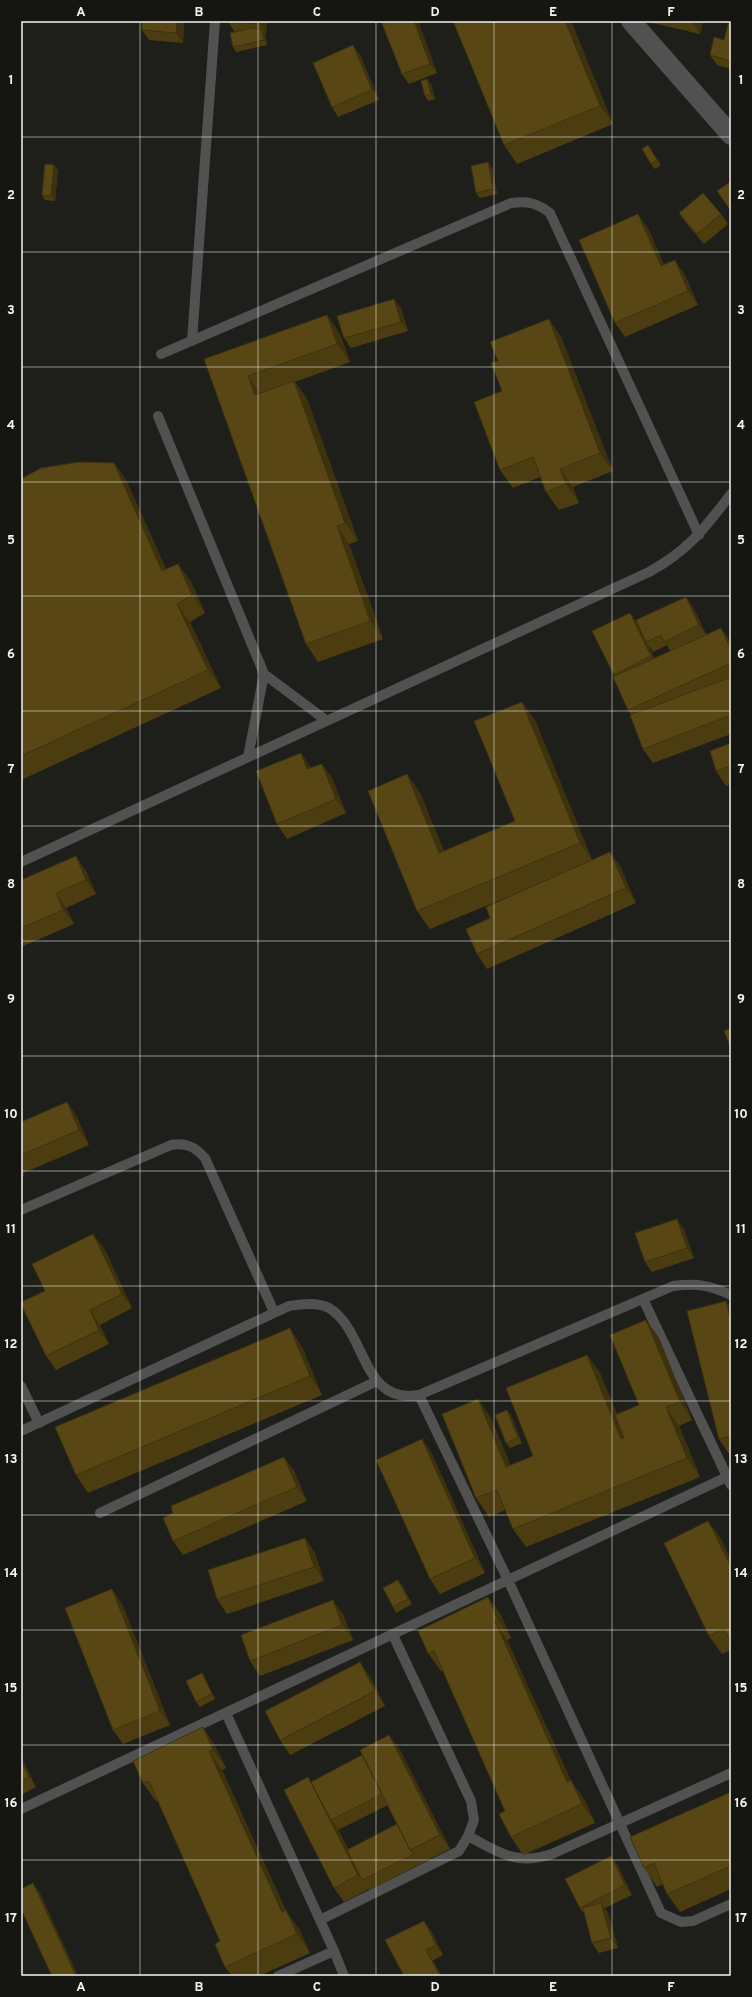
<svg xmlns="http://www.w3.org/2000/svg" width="752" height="1997" font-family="Overpass,sans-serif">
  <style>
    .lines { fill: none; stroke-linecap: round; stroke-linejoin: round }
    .service { stroke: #505150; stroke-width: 10 }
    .minor { stroke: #505150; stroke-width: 20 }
    .wall { fill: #4c3d11; fill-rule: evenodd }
    .shaded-wall { fill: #3e320e }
    .building { fill: #584714; stroke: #3e320e }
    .grid { fill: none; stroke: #f3f4f1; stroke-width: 1; stroke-opacity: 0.55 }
    .neatline { fill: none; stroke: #f3f4f1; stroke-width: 1.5 }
    .grid-label { font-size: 13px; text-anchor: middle; font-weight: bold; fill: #f3f4f1 }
  </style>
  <rect width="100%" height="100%" fill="#1e1f1b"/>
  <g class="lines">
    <path class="service" d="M192,341L215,21
      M161,354L511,203C528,201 537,203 550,213L699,535
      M158,416L264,674L327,721
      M248,757L264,674
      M21,862L649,572C689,550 704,529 731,494
      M21,1210L171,1145C186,1142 195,1147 205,1158L274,1312
      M643,1299L731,1485
      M21,1386L39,1423
      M419,1395L508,1580L661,1913L681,1922L693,1921L731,1904
      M21,1431L289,1306C302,1304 317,1302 329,1308C367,1331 361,1405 419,1395L673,1286C696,1283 710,1285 731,1295
      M100,1513L377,1381
      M226,1713L334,1951L344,1976
      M21,1809L731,1475
      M468,1836C499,1852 515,1866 552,1854L731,1773
      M320,1920L459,1851L468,1836L474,1820L471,1801L393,1635
      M278,1976L334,1951"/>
    <path class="minor" d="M631,21L731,135"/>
  </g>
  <path class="wall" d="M184,21L183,43L149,40L142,30Z
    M228,21H267L266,34H265L267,45L236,52L233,47L235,32L228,22Z
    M381,21H418L437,73L409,84L402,74Z
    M571,21L613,124L517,164L504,145Z
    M644,21H703L700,34Z
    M731,21V69L717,65L710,55L724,40Z
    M353,45L360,55L379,100L338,117L332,107Z
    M427,79L431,84L435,99L428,101L425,96Z
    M648,145L661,165L655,169L651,164Z
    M488,162L492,168L497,194L480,198L476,193Z
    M58,170L55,201L45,200L42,195Z
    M679,213L721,214L728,224L704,244L686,223Z
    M648,228L664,265L685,275L698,305L625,337L615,323Z
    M394,299L401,309L408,331L351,348L344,338Z
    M327,315L340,334L350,362L295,382L307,399L358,541L349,544L383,639L318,662L306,644L204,359Z
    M561,337L613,471L573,487L579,503L559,510L546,492L540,477L513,488L500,470L502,391Z
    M114,463L127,482L166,569L178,564L191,582L205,613L190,622L221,688L21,780V479Z
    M693,607L706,634L731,642V734L653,763L643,749L631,715L628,710L614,675L637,622ZM648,644L653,652L667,645L670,651L654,658Z
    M535,720L592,860L610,852L620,866L636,903L487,969L477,954L490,918L517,893L430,929L417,911L407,774L420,793L444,851L515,821Z
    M731,743V784L726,786L716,771Z
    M322,764L332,778L346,813L287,839L277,824Z
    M86,871L96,894L66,908L74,924L21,947V880Z
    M67,1102L77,1117L89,1145L23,1173L24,1176L21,1178V1122Z
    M684,1229L694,1258L652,1272L645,1262Z
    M104,1248L132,1308L100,1325L109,1344L56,1370L46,1356L45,1291Z
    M731,1308V1453L729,1454L719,1439Z
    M646,1320L659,1338L692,1420L679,1426L700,1477L526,1547L513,1529L505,1510L489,1517L476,1498L491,1418L510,1465L533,1456L587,1355L600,1373L617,1414L639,1405Z
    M302,1347L322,1395L88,1493L76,1475Z
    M511,1415L522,1443L510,1448L506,1443Z
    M422,1439L432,1454L485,1573L440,1594L430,1579Z
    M284,1457L294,1471L307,1501L183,1555L173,1541V1513Z
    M708,1521L721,1539L731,1560V1650L722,1654L709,1636Z
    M305,1538L315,1553L324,1581L227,1614L217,1599Z
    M402,1585L412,1604L396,1613L393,1607Z
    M488,1597L501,1615L511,1638L507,1640L572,1783L584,1799L595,1823L523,1855L511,1837L505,1811L443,1671H441L428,1653Z
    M122,1604L170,1725L123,1744L113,1730Z
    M343,1614L353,1640L260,1676L250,1661Z
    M370,1677L385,1706L290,1755L280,1740Z
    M205,1678L215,1699L200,1707L196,1702Z
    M203,1727L215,1746L226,1768L222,1770L286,1911L299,1929L310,1953L259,1976H232L225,1967L220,1941L158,1801H156L143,1783Z
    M400,1750L450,1849L369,1890V1889L344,1902L334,1888L311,1782ZM388,1805L397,1824L348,1850L338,1830Z
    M21,1757L36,1787L21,1795Z
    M731,1792V1889L680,1912L667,1894L663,1884L657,1887L644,1868Z
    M611,1856L618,1866L632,1895L605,1908L608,1913L618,1948L599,1953L592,1943L585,1915L580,1908Z
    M424,1921L431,1931L443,1955L404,1976Z"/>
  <path class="shaded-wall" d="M177,21H184L183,43L176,33Z
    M259,21H267L266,34L259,24Z
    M414,21H418L437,73L430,64Z
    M565,21H571L613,124L600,106Z
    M691,21H703L700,34Z
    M261,29L265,34L267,45L264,40Z
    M353,45L360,55L379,100L372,90Z
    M427,79L431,84L435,99L431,94Z
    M488,162L492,168L497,194L493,189Z
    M54,165L58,170L55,201L51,196Z
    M638,214L648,228L671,281L661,266Z
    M675,260L685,275L698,305L688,291Z
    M394,299L401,309L408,331L401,322Z
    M327,315L340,334L350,362L337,344Z
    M549,319L561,337L613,471L600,453Z
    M248,376L261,394L255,395Z
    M294,381L307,399L358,541L345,523Z
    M114,463L127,482L175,590L162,571Z
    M560,469L573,487L579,503L566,484Z
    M337,526L349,544L383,639L370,621Z
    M178,564L191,582L205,613L192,595Z
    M686,597L693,607L706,635L699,625Z
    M177,604L190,622L221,688L208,670Z
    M630,613L637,622L646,642L658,666L651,656Z
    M721,628L731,642V650Z
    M522,702L535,720L593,862L580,843Z
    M301,753L311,768L307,769Z
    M322,764L332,778L346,813L336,799Z
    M407,774L420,793L452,871L439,853Z
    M610,852L620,866L636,903L626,888Z
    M76,856L86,871L96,894L86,880Z
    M56,893L66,908L74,924L63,910Z
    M67,1102L77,1117L89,1145L79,1130Z
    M677,1219L684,1229L694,1258L687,1248Z
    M93,1234L104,1248L132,1308L122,1294Z
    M726,1301L731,1308V1322Z
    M90,1310L100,1325L109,1344L99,1330Z
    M646,1320L659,1338L692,1420L680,1402Z
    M290,1328L302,1347L322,1395L310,1376Z
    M587,1355L600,1373L634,1458L621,1439Z
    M478,1399L491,1418L519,1485L506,1467Z
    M666,1407L679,1426L700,1477L687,1458Z
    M507,1410L511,1415L522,1443L518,1438Z
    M422,1439L432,1454L485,1573L475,1558Z
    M284,1457L294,1471L307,1501L297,1487Z
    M708,1521L721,1539L731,1560V1567Z
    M305,1538L315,1553L324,1581L314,1567Z
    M398,1580L402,1585L412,1604L408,1599Z
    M112,1589L122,1604L170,1725L160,1711Z
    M488,1597L501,1615L511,1638L498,1620Z
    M333,1600L343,1614L353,1640L342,1625Z
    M495,1621L507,1640L572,1783L584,1799L595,1823L567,1782Z
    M360,1662L370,1677L385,1706L375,1691Z
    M202,1673L205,1678L215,1699L212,1694Z
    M203,1727L215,1746L226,1768L213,1750Z
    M389,1735L400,1750L450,1849L440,1835Z
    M209,1751L222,1770L286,1911L299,1929L310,1953L282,1912Z
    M21,1757L36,1787L29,1777L21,1761Z
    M308,1777L318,1792L331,1820L338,1829L364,1880H362L358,1875Z
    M611,1856L618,1866L632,1895L625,1885Z
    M33,1883L40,1893L78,1976H76Z
    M601,1903L608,1913L618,1948L611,1938Z
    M424,1921L431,1931L443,1955L436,1945Z
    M426,1950L433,1960L442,1976H440Z"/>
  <path class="building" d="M142,21H177L176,33L142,30Z
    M228,21H259V24L228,22Z
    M381,21H414L430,64L402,74Z
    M453,21H565L600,106L504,145Z
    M729,21H731V61L710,55L714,37L724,40Z
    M251,28L261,29L264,40L233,47L230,33Z
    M353,45L372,90L332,107L313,63Z
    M427,79L431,94L425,96L421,81Z
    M648,145L657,160L651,164L642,149Z
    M488,162L493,189L476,193L471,166Z
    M45,164L54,165L51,196L42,195Z
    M730,182L731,183V211L717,191Z
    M703,193L721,214L697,234L679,213Z
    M638,214L661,266L675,260L688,291L615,323L579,240Z
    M394,299L401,322L344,338L337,316Z
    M327,315L337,344L248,376L255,395L294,381L345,523L337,526L370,621L306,644L204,359Z
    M549,319L600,453L560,469L566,484L546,492L533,457L500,470L474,402L502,391L491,363L498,361L490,342Z
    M79,462L114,463L162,571L178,564L192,595L177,604L208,670L21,756V479L41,468Z
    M686,597L699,625L664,642L661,635L646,642L636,620Z
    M630,613L651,656L614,675L592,631Z
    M721,628L731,650V663L628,710L613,677Z
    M731,677V715L643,749L630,715Z
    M522,702L580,843L417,911L368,791L407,774L439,853L515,821L474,721Z
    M731,743V766L716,771L710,751Z
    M301,753L307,769L322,764L336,799L277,824L256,771Z
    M610,852L626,888L477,954L466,929L490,918L486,907Z
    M76,856L86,880L56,893L63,910L21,928V880Z
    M731,1028V1048L724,1031Z
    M67,1102L79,1130L21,1155V1122Z
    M677,1219L687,1248L645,1262L635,1233Z
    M93,1234L122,1294L90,1310L99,1330L46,1356L21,1304V1302L45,1291L32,1264Z
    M726,1301L731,1322V1436L719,1439L687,1311Z
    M646,1320L680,1402L666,1407L687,1458L513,1529L497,1490L476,1498L442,1414L478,1399L506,1467L533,1456L506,1388L587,1355L621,1439L624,1438L615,1415L639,1405L610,1335Z
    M290,1328L310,1376L76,1475L55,1427Z
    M507,1410L518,1438L506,1443L495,1415Z
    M422,1439L475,1558L430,1579L376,1460Z
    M284,1457L297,1487L173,1541L163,1518L173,1513L171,1506Z
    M708,1521L731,1567V1643L724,1629L709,1636L664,1543Z
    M305,1538L314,1567L217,1599L208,1570Z
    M398,1580L408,1599L393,1607L383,1588Z
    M112,1589L160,1711L113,1730L65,1608Z
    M488,1597L498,1620L495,1621L567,1782L571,1780L582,1804L511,1837L499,1814L505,1811L434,1651L428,1653L418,1631Z
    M333,1600L342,1625L250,1661L241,1635Z
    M360,1662L375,1691L280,1740L265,1711Z
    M202,1673L212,1694L196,1702L186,1681Z
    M731,1678V1684L729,1679Z
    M203,1727L213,1750L209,1751L282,1912L286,1910L297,1934L225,1967L215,1944L220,1941L149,1781L143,1783L133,1761Z
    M389,1735L440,1835L410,1850L360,1750Z
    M362,1755L382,1794L331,1820L311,1782Z
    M21,1761L29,1777L21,1781Z
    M308,1777L358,1875L334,1888L284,1790Z
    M731,1792V1866L667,1894L654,1863L644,1868L630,1837Z
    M397,1824L410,1850L414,1854L362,1880L347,1850Z
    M611,1856L625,1885L580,1908L565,1879Z
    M33,1883L76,1976H52L21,1909V1889Z
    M601,1903L611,1938L592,1943L583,1908Z
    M424,1921L436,1945L426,1950L440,1976H404L385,1940Z"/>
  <path class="grid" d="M140,21V1976M258,21V1976M376,21V1976M494,21V1976M612,21V1976M21,137H731M21,252H731M21,367H731M21,482H731M21,596H731M21,711H731M21,826H731M21,941H731M21,1056H731M21,1171H731M21,1286H731M21,1401H731M21,1515H731M21,1630H731M21,1745H731M21,1860H731"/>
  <rect width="752" height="1997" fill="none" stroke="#151612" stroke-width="44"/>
  <rect x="22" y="22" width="708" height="1953" class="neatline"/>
  <g class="grid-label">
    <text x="81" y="16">A</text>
    <text x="199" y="16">B</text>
    <text x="317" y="16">C</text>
    <text x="435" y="16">D</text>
    <text x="553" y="16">E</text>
    <text x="671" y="16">F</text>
    <text x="11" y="84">1</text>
    <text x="741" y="84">1</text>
    <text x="11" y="199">2</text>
    <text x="741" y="199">2</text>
    <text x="11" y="314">3</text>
    <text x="741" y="314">3</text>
    <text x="11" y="429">4</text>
    <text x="741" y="429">4</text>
    <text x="11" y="544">5</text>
    <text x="741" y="544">5</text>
    <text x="11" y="658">6</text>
    <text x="741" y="658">6</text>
    <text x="11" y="773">7</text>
    <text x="741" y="773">7</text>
    <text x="11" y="888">8</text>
    <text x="741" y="888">8</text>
    <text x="11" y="1003">9</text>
    <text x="741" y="1003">9</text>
    <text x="11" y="1118">10</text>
    <text x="741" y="1118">10</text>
    <text x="11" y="1233">11</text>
    <text x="741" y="1233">11</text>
    <text x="11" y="1348">12</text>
    <text x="741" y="1348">12</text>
    <text x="11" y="1463">13</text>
    <text x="741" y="1463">13</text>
    <text x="11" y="1577">14</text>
    <text x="741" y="1577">14</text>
    <text x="11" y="1692">15</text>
    <text x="741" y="1692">15</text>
    <text x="11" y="1807">16</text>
    <text x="741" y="1807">16</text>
    <text x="11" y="1922">17</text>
    <text x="741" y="1922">17</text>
    <text x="81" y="1991">A</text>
    <text x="199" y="1991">B</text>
    <text x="317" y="1991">C</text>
    <text x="435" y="1991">D</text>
    <text x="553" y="1991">E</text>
    <text x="671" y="1991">F</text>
  </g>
</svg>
